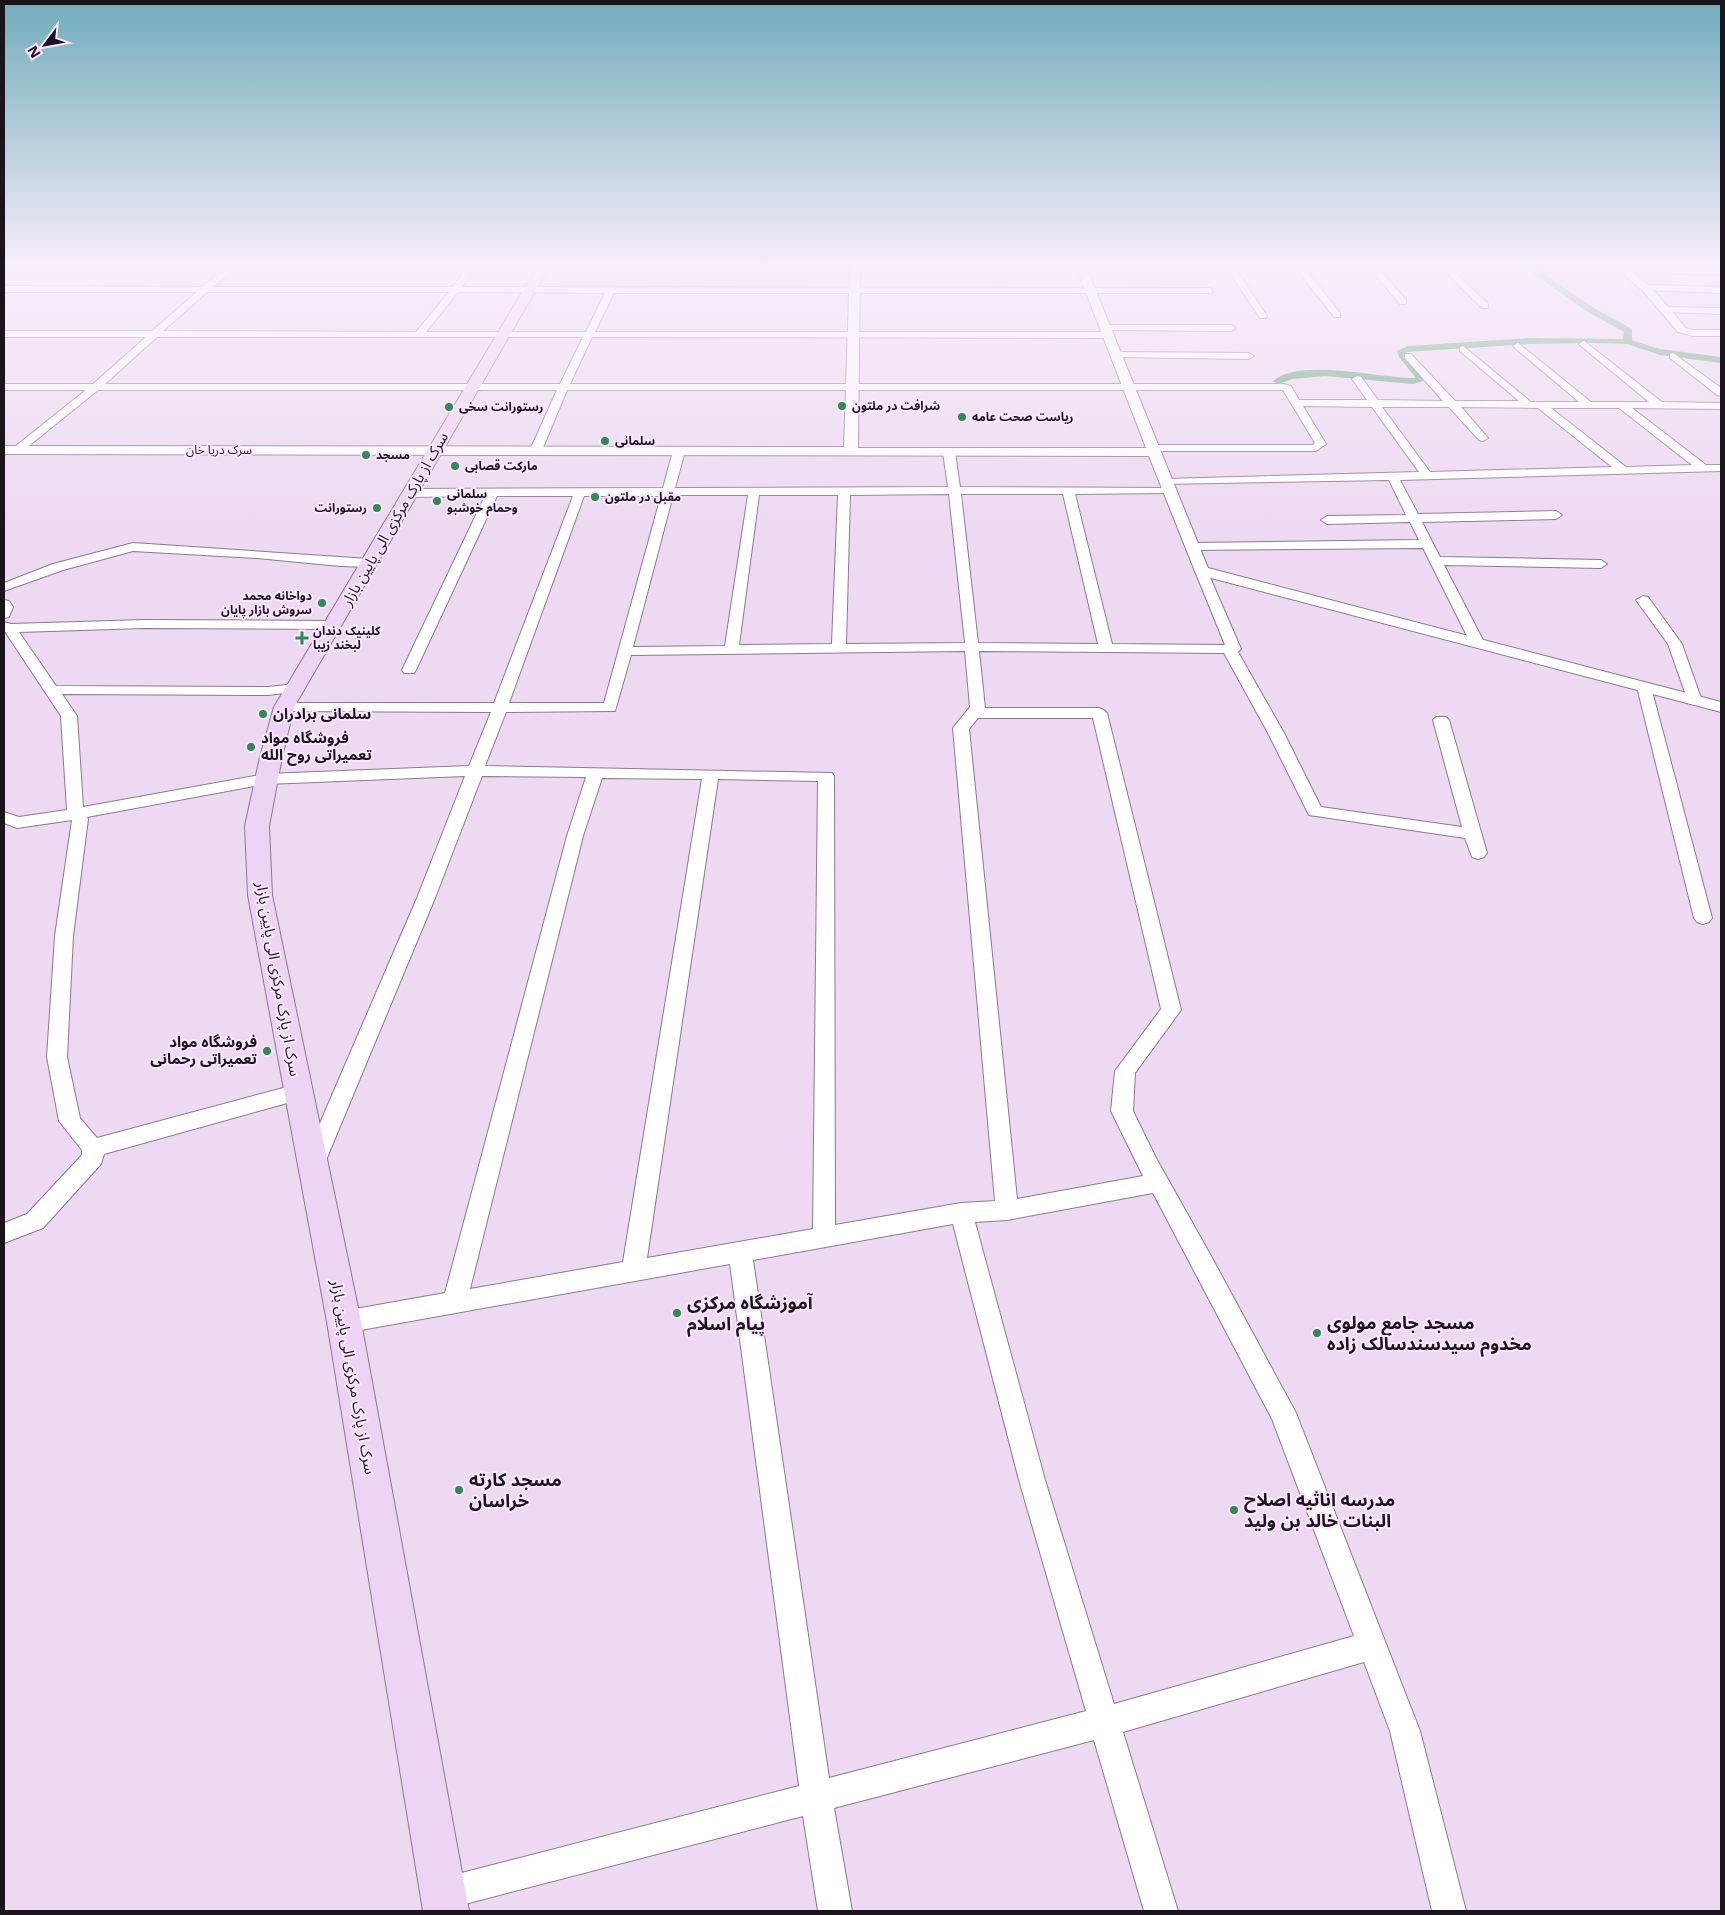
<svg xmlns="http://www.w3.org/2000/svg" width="1725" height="1915" font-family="'Open Sans','Noto Sans Arabic',sans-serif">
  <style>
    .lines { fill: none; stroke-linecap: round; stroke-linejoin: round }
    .canal { fill: #5fa077; fill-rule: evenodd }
    .minor-casing { stroke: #8b798f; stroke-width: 2 }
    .tertiary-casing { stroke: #8b798f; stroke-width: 2 }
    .secondary-casing { stroke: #8b798f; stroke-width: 2 }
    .minor { fill: #fff; fill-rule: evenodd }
    .tertiary { fill: #fff; fill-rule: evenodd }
    .secondary { fill: #eed4f4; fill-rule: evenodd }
    .poi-dot { fill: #358758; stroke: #fae6ff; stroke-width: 2 }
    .labels { text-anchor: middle; stroke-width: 4; stroke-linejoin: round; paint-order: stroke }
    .far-poi-label { font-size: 12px; font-weight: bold; fill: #1b141c; stroke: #fae6ff; text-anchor: start }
    .far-street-label { font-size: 12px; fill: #1b141c; stroke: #fae6ff }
    .street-label { font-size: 15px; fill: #1b141c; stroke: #fae6ff }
    .poi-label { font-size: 15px; font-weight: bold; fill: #1b141c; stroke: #fae6ff; text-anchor: start }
    .near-poi-label { font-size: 18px; font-weight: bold; fill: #1b141c; stroke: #fae6ff; text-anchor: start }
  </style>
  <rect width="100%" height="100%" fill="#edd9f1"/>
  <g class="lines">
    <path class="canal" d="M1519,264H1529L1594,308L1632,329V340L1634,341L1660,349L1721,357V363L1660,355L1627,344L1593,343L1529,344L1406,352L1425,377L1426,380L1413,384L1325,376L1293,379L1278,384L1273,381C1300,357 1382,379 1416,378L1399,357L1397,351L1408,346L1529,338L1623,339L1624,332L1588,312Z"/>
    <g class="minor-casing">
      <path id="minor" d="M231,264H240L213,287H453L469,264H477L462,287L1209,288L1212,289V293H614L595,332H1109L1114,335L1109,338L592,337L570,384H1283L1291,386L1299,400H1367L1352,379L1357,376L1361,377L1378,400L1443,401L1405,358V354H1411L1455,401H1519L1460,351V347L1463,346L1531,402H1579L1515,348L1513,346L1518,343L1591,402H1649L1581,346L1579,344L1584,341L1662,402L1721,403V409L1632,408L1706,465H1721V471L1400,480L1418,514L1556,511L1562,515L1556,519L1422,522L1440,557L1601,560L1607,564L1601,568L1444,565L1485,644L1478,648L1471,644L1423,548L1188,550L1186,547L1188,544L1192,543L1419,540L1410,522L1327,524L1321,520L1327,516L1406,515L1389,480L1162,484L1160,482L1166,479L1419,472L1372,407L1303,406L1326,444L1316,451H1152L1146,448L1152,445H1313L1315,443L1283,390H567L542,450L536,453L530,450L557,390H98L20,453H12L10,451L12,449L86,390H4V384H93L146,337H4V331H152L197,292H4V286L202,287ZM207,292H449L416,332L163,331ZM458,292L605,293L586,332H426ZM157,337H583L560,384H105ZM1382,407H1449L1479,440L1483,441L1488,438L1461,407L1538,408L1612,467L1430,472ZM1551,408H1619L1692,465L1626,467Z
        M1224,264H1232L1267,316L1266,318H1260Z
        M1279,264H1330L1326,267H1304L1340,313V317H1334L1295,267L1283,266Z
        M1366,264H1375L1406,300V304H1400Z
        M1437,264H1446L1488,304V308H1482Z
        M1621,267L1721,270V275L1624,271L1620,269Z
        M1646,285L1721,287V293L1643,290V286Z
        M1666,307L1721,308V314L1663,312V308Z
        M1106,325H1231L1236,328L1231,331L1103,330V326Z
        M1116,352L1249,353L1254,356L1249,359L1113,357V353Z
        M1673,353L1721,388V396L1717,395L1670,358V354Z
        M679,448L685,451L675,488L948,487L943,452L949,449L955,452L960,487L1173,488L1175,490L1173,492L1169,493L1075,494L1112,644L1225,645L1195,571L1196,568H1206L1241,649L1238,652L1284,733L1321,807L1462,827L1433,720L1436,717H1446L1449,720L1487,853L1484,857L1478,859L1472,857L1465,838L1309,815L1268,733L1224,653L979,651L985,708H1099L1104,710L1107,713L1181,1010L1135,1073L1133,1111L1156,1158L1211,1256L1296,1413L1420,1731L1466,1911H1432L1390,1731L1364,1662L1123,1732L1178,1911H1144L1094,1740L834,1808L852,1911H818L803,1816L442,1910L430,1906L426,1894L430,1882L442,1878L799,1786L730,1264L344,1333L335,1330L332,1322L335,1314L344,1311L445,1293L567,836L586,777L482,776L435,898L324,1165L321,1171L313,1174L305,1171L302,1165L417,898L465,776L266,784L87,817L88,819L73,936L67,1057L80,1118L97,1138L298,1084L305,1086L308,1092L305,1098L298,1100L104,1154L101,1164L43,1228L4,1243V1223L27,1214L82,1155V1150L59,1121L47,1057L55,936L72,820L17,828L4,823V812L19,817L67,810L61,716L4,630V622L11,624L144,620L333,621L340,625L333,629L144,628L19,632L56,686L268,687L296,684L301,685L303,688L301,691L268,695L62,694L77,716L83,807L266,774L469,766L491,712L284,711L279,710L277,707L279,704L284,703H494L573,496H497L416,670L414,673H404L402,670L485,496L410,497L404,493L410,489L663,488L673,451ZM949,494L965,643L846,644L850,495ZM961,494H1063L1098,644L978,643ZM673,495H748L725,646L633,647ZM759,495H838L832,644L739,645ZM584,496H661L604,703H509ZM965,651L970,707L953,728L995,1201L961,1203L835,1225L834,776L832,773L485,766L506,712L615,711L631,655ZM978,718H1093L1161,1009L1115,1071L1111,1111L1143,1176L1017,1199L969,729ZM602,778L702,779L623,1262L470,1289L583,836ZM718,779L818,781L813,1229L647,1258ZM1153,1193L1272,1419L1354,1636L1114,1704L1045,1480L975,1222L1007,1220ZM953,1224L1019,1480L1086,1711L829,1778L753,1260Z
        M133,543L369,559L375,563L369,567L340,566L257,558L133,551L63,570L4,591V583L53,564Z
        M1643,596L1648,597L1682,644L1702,701L1700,704H1690L1688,701L1668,644L1636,600Z
        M4,600L9,601L13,607L9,617L4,618Z
        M1644,683L1649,684L1651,687L1712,918L1709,922L1703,924L1697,922L1694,918L1637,687L1639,684Z"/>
    </g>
    <g class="tertiary-casing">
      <path id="tertiary" d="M4,264H16L4,271Z
        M850,264H860L858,448H1146L1075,264H1085L1208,568L1721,702V712L1196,574L1149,456L4,454V446L844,447Z
        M1610,264H1622L1650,286L1686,328L1693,330H1721V336H1693L1678,332L1642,290Z"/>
    </g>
    <g class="secondary-casing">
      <path id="secondary" d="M539,264H551L294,707L282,757L269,826L272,895L361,1322L469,1911H423L327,1322L248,895L245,826L260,757L274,707Z"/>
    </g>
    <use href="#minor" class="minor"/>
    <use href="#tertiary" class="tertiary"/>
    <use href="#secondary" class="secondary"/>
  </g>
  <linearGradient id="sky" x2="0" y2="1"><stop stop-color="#71acbb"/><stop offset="0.5" stop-color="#f7eef9"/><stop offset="1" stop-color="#f7eef9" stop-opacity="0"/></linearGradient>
  <rect width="1725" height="532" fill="url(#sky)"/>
  <g class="poi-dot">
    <circle cx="842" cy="406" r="5"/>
    <circle cx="449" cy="407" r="5"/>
    <circle cx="962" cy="417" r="5"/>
    <circle cx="605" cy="441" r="5"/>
    <circle cx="366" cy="455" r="5"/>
    <circle cx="455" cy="466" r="5"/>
    <circle cx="595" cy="497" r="5"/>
    <circle cx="437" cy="501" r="5"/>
    <circle cx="377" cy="508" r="5"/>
    <circle cx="322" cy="603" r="5"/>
    <path d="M299.5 630.5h5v5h5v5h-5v5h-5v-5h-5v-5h5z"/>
    <circle cx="263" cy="714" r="5"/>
    <circle cx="251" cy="747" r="5"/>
    <circle cx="267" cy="1051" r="5"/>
    <circle cx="677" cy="1313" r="5"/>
    <circle cx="1317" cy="1333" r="5"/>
    <circle cx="459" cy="1490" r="5"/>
    <circle cx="1234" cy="1510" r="5"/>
  </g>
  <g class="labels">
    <g class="far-poi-label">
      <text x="852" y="410">شرافت در ملتون</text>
      <text x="459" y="411">رستورانت سخی</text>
      <text x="972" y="421">ریاست صحت عامه</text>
      <text x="615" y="445">سلمانی</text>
      <text x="376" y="459">مسجد</text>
      <text x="465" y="470">مارکت قصابی</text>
      <text x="447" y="498">سلمانی<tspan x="447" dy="14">وحمام خوشبو</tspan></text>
      <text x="605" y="501">مقبل در ملتون</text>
      <text x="367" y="512" text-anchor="end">رستورانت</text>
      <text x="312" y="600" text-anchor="end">دواخانه محمد<tspan x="312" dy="14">سروش بازار پایان</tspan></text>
      <text x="313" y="635">کلینیک دندان<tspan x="313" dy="14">لبخند زیبا</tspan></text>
    </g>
    <g class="far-street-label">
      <text x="219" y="454">سرک دریا خان</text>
    </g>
    <g class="street-label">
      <text transform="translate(395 519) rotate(-60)" y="5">سرک از پارک مرکزی الی پایین بازار</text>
      <text transform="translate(278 979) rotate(80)" y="5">سرک از پارک مرکزی الی پایین بازار</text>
      <text transform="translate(353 1377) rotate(80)" y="5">سرک از پارک مرکزی الی پایین بازار</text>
    </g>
    <g class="poi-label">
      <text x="273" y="719">سلمانی برادران</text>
      <text x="261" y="743">فروشگاه مواد<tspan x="261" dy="17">تعمیراتی روح الله</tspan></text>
      <text x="257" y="1047" text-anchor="end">فروشگاه مواد<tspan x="257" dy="17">تعمیراتی رحمانی</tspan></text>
    </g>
    <g class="near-poi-label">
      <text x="687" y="1309">آموزشگاه مرکزی<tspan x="687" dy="21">پیام اسلام</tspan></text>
      <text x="1327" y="1329">مسجد جامع مولوی<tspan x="1327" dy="21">مخدوم سیدسندسالک زاده</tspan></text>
      <text x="469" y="1486">مسجد کارته<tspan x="469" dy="21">خراسان</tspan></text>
      <text x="1244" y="1506">مدرسه اناثیه اصلاح<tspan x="1244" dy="21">البنات خالد بن ولید</tspan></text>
    </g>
  </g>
  <rect width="1725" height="1915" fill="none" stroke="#1b141c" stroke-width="10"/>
  <g transform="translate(45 45) rotate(238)" stroke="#fae6ff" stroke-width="4" paint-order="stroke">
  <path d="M0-4L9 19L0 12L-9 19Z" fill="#1b141c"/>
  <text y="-8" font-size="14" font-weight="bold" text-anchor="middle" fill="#1b141c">N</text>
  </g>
</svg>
